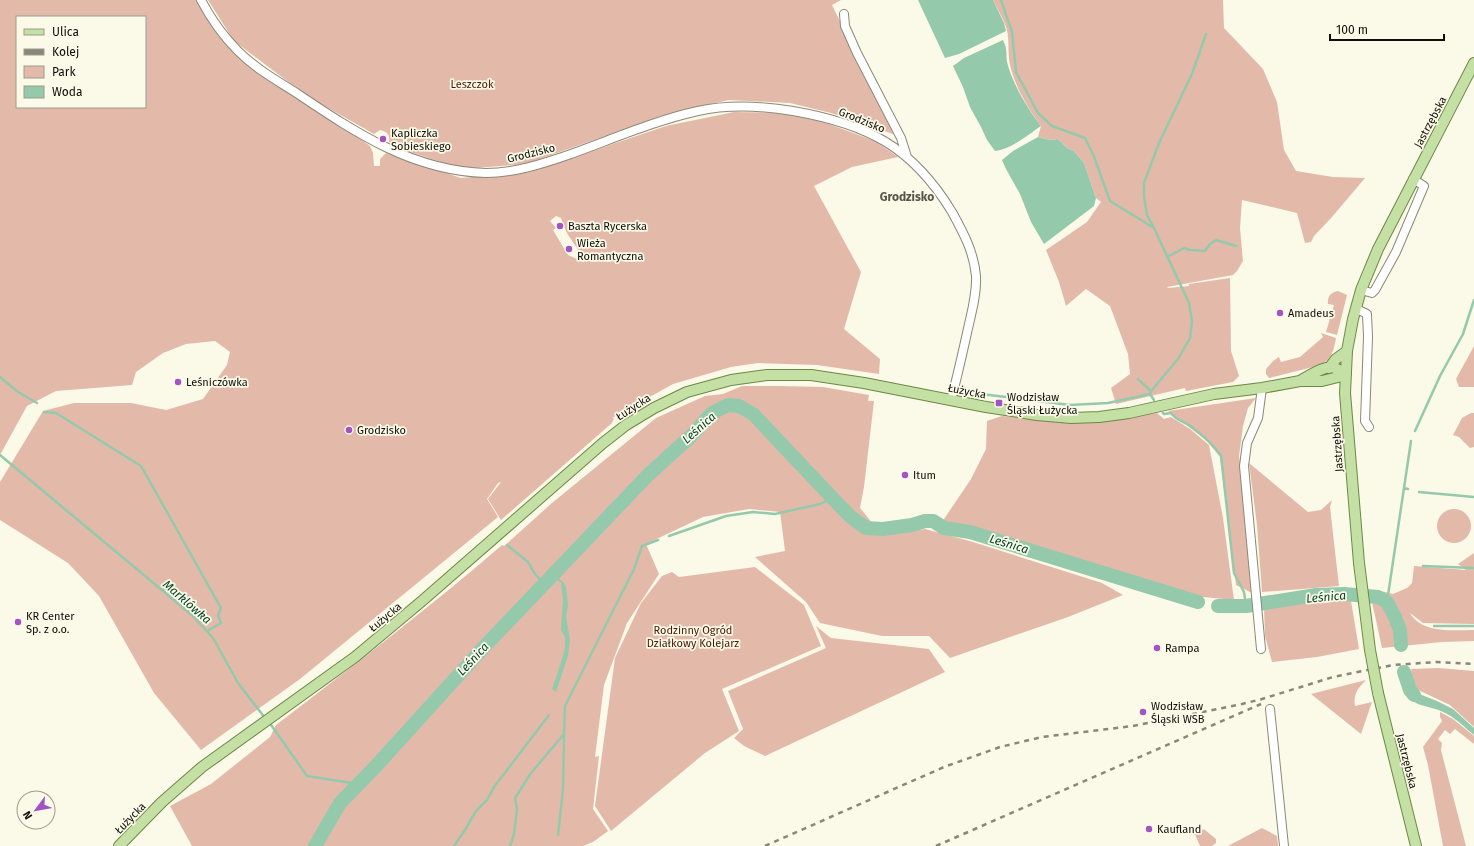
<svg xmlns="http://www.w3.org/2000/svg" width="1474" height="846" font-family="'Fira Sans',sans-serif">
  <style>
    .green { fill: #e3baaa; fill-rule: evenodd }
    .water { fill: #95c9ab }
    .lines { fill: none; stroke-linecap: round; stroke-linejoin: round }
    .stream { stroke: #95c9ab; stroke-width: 2.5 }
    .river { stroke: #95c9ab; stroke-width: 14 }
    .minor-casing { stroke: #8b8979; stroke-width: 10 }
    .major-casing { stroke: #6b8946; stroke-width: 12 }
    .minor { stroke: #fff; stroke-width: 8 }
    .major { stroke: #c4e0a4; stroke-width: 10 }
    .rail { stroke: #89877b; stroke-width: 2.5; stroke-dasharray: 5 5; stroke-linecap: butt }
    .major-bridge-casing { stroke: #6b8946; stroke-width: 12; stroke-linecap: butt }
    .major-bridge { stroke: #c4e0a4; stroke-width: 10 }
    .poi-dot { fill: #a253c4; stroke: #fbf9e7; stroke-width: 1.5 }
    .labels { text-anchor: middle; stroke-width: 3.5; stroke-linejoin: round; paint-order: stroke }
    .park-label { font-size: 11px; fill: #4a1904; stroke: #fbf9e7 }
    .street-label { font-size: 11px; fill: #0f0e08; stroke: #fbf9e7 }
    .poi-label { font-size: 11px; fill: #0f0e08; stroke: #fbf9e7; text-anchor: start }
    .neighbourhood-label { font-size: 12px; font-weight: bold; fill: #575547; stroke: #fbf9e7 }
    .water-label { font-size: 12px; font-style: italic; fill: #004428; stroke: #fbf9e7 }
  </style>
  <rect width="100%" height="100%" fill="#fbf9e7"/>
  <path class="green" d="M0,0H196L230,47L304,103L345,128L370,146L373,153L374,166H380V159L386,153L461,178L530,172L666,126L734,112L790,113L829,124L875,141L898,157L852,167L814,186L861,272L844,329L880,359L879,374L817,365L758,363L731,367L673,384L612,418H614L612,423L501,520L488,499L501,482L498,483L487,499L498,517L300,679L201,750L154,693L99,596L68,563L0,520V482L43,411L74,403H131L166,410L203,399L227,365L230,352L215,341L186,344L163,353L136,372L132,385L56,391L27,406L0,455ZM17,17H145V107H17ZM556,216L561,218C564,226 566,233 571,239C576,248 582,252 584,262L568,255L553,230L556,228L550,221Z
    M208,0H841L832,5L896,135L831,113L790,103L729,100L661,116L526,164L463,169L407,151L389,142C390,135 388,132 380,130L374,134L307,96L234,41Z
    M993,0H1223L1224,28L1263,69L1277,102L1284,150L1296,171L1333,177L1365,178L1332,217L1314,236L1311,242L1305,243L1297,213L1242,200L1240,228L1243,261L1237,271L1233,275L1167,287L1168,288L1189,286V287V284L1230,278L1231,351L1239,376L1233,382L1186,391L1185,388L1116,404L1111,388L1130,374L1128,354L1110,306L1086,289L1066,306L1059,282L1046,250L1087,222L1101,202L1096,198L1084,163L1074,151L1067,148L1058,139L1050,140L1038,137L1041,126C1028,108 1015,87 1010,65C1008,56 1009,47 1008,37C1008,25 998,11 993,0Z
    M1338,291L1347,295L1337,335L1326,332L1334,305L1328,304C1327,297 1331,292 1338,291Z
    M1321,333L1336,338C1334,350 1332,358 1321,365L1269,378L1266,374V369L1273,361L1279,357L1281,362L1300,357L1323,337Z
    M1474,346V387H1459L1456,379Z
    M742,386H780L823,387L869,395L868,401H874L864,487L860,508L882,535L911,531L909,525H910L914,531L925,529L973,542L1102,583L1123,595L1068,617L950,658L929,636H882L820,623L806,602L755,557L785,551L780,512L749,509L703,517L646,544L659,574L627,623L604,685L595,757L599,756L593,809L608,831L593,842L583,846H192L170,806L211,784L270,737L276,725C353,666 429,608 502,545L504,546L552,503L656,418L705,396L723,394Z
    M1256,398L1248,408L1243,426L1239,456L1244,493L1252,593L1236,585L1220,457L1207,441L1168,411Z
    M1157,413L1164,419L1171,417L1190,429L1209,445L1223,518L1234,600L1193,596L963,526L942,522L971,479L986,449L987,421L1002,416L1071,423Z
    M1471,413H1474V447L1470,448L1459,437L1453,435L1462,418Z
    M1249,463L1308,512L1321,510L1332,500L1330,507L1339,586L1262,592L1257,525Z
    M1437 526a17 17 0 1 1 34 0a17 17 0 1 1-34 0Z
    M1474,553V624L1423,623L1410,613C1422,634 1453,630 1474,630V641L1442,642L1382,648L1372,602L1381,591L1393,594L1407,588L1412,583L1414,566L1466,570L1458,564Z
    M755,567L804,605L821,646L722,689L739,731L705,753L611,831L595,806L615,658L641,603L662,576L672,572L679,577Z
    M1331,600L1351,601L1359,649L1317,657L1272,662L1265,636L1264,608Z
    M816,626L831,638L929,649L945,672L765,756L744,746L734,738L743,729L728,691L826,648Z
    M1438,668L1474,671V727L1450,705L1416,689L1412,678L1411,669Z
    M1366,680C1358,688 1353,694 1355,706L1372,702L1361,734L1311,694Z
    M1440,712L1453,719L1474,736V744L1455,729L1450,734L1445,730L1438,739L1442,743L1441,750L1466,846H1443L1428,765L1423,747L1442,721L1440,717Z
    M1262,828L1277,836L1278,846H1228Z
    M1201,829L1205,830L1216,839V843L1212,846H1200L1194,832Z"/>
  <path class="water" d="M918,0H993L1004,23L1006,31L959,54L945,58Z
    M1003,40C1004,43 1006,46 1006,49C1007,54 1006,58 1007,62C1012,83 1028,109 1041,126C1029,134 1010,150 995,151L987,140L981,127L970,107L963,87L953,66L964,58Z
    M1038,137L1050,140L1058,139L1067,148L1074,151L1084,163L1096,198L1094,206L1044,244L1031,222L1020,194L1006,169L1002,160L1013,151Z
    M554,574L564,583L566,587L568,605L566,616L570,640L568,656L556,692L552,689L563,656L565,646V637L561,630L563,600L561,583L552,576Z
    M1401,678L1411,680L1414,692L1437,701L1453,709L1474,728V735C1465,728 1457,719 1447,714C1423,701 1409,712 1401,678Z"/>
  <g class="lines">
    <path class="stream" d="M1001,0L1012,32L1016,72L1038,113L1052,126L1085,138L1093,154L1110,201L1154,228L1189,303L1192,321L1190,338L1178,359L1152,390L1150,394L1154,400
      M1154,228L1147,215L1144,196V183L1159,143L1192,74L1206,34
      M1167,257L1184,248L1190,250L1205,251L1210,244L1216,240L1236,246
      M0,377L18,392L37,403
      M1138,379L1151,391
      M965,392L1070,405L1108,403L1150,394
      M44,412L56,413L141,466L221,608L218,615L221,623L207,631
      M1163,413L1164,414L1171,413C1176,420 1182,421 1189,425C1202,434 1212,444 1221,455L1234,573L1244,592L1246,606
      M1415,431L1440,376L1463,334L1474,300
      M0,455L193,616L213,638L238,683L265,718
      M1404,488L1408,489
      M1419,492L1474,497
      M669,536L726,516L753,512L775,514L820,504L832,498
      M507,545L528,562L535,574L544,584
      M1423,566L1474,568
      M1387,602L1411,441
      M1434,626H1474
      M269,722L307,776L358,784
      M558,835L563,789L564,734
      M454,846L465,830L476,811L487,800L494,787L549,715
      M510,846L514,834L517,809L515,798L531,773L564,734L565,706L634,569L642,546L658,540"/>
    <path class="river" d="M1218,606H1246L1316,595L1344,594L1378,597L1387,602L1394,615L1400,630L1401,645
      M1404,672L1410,690L1414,695
      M315,846L340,803L377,765L483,648L648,475L691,436L712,413L728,405L739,406L753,414L840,506L851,517L866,528L883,529L912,525L925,521H933L944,528L970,532L1198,602"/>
    <g class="minor-casing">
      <path id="minor" d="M201,0C211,19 223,36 238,51C256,69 278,81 298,94C356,133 413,171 486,173C514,173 542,164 568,155C610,140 656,120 698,111C730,104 762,106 793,111C867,124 912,146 952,212C963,232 974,252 976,276C977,295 971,314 967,333C962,355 957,378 951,400
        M844,14L845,26L857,53L901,138L907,157
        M1361,290L1372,293L1375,290L1396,252L1424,186L1413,179
        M1355,310L1361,311L1367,314L1368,337L1365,421L1369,427
        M1261,649L1244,466L1247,443L1258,418L1262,388
        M1270,709L1284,846"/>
    </g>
    <g class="major-casing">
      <path id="major" d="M1329,368L1336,359L1347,351
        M1300,381C1308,376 1322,367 1332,367C1337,368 1342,372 1346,375
        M1359,563L1345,393L1347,351L1353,319L1361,290L1378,249L1474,63
        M1378,693L1416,846
        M119,846L162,802L202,767L355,657L422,601L603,443L626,425L654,408L687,392L731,380L767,375H811L864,383L986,407L1037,415L1071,418L1099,417L1129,413L1214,394L1262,388L1300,381H1322L1346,375"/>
    </g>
    <use href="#minor" class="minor"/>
    <use href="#major" class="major"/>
    <path class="rail" d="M765,846L944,767L1000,747L1042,737L1133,726L1242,704L1262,699L1333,677L1393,665L1437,662L1474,664
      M936,846L1261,704"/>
    <g class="major-bridge-casing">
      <path id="major-bridge" d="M1359,563L1370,650L1378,693"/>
    </g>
    <use href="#major-bridge" class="major-bridge"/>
  </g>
  <g class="poi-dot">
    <circle cx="383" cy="139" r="4"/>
    <circle cx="560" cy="226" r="4"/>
    <circle cx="569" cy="249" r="4"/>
    <circle cx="1280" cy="313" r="4"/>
    <circle cx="178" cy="382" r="4"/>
    <rect x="995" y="399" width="8" height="8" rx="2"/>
    <circle cx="349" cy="430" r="4"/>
    <circle cx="905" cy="475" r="4"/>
    <circle cx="18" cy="622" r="4"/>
    <circle cx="1157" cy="648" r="4"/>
    <circle cx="1143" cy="712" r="4"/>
    <circle cx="1149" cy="829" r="4"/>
  </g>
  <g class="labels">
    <g class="park-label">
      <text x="472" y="88">Leszczok</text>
      <text x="693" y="634">Rodzinny Ogród<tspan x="693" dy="13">Działkowy Kolejarz</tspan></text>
    </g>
    <g class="street-label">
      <text transform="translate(862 120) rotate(22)" y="4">Grodzisko</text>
      <text transform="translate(1430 122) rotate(-62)" y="4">Jastrzębska</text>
      <text transform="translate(531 153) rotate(-14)" y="4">Grodzisko</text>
      <text transform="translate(967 391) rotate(11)" y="4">Łużycka</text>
      <text transform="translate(633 407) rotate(-33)" y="4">Łużycka</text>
      <text transform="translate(1337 444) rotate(-94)" y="4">Jastrzębska</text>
      <text transform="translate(385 617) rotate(-40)" y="4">Łużycka</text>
      <text transform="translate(1407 761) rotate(76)" y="4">Jastrzębska</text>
      <text transform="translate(130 818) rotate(-46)" y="4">Łużycka</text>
    </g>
    <g class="poi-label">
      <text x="391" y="137">Kapliczka<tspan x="391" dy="13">Sobieskiego</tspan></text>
      <text x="568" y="230">Baszta Rycerska</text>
      <text x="577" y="247">Wieża<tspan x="577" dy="13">Romantyczna</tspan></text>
      <text x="1288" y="317">Amadeus</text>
      <text x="186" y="386">Leśniczówka</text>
      <text x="1007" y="401">Wodzisław<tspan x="1007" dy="13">Śląski Łużycka</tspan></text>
      <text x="357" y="434">Grodzisko</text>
      <text x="913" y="479">Itum</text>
      <text x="26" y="620">KR Center<tspan x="26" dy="13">Sp. z o.o.</tspan></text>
      <text x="1165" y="652">Rampa</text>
      <text x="1151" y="710">Wodzisław<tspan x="1151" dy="13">Śląski WSB</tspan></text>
      <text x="1157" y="833">Kaufland</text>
    </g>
    <g class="neighbourhood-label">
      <text x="907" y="201">Grodzisko</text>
    </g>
    <g class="water-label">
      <text transform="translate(699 428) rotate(-42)" y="4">Leśnica</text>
      <text transform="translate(1009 544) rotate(17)" y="4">Leśnica</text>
      <text transform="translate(1326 597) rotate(-5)" y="4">Leśnica</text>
      <text transform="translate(187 602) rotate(41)" y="4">Marklówka</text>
      <text transform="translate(473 659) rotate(-47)" y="4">Leśnica</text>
    </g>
  </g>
  <rect x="16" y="16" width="130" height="92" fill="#fbf9e7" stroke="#9d9b8e"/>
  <rect x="24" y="29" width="20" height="6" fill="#c4e0a4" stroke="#9d9b8e"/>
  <text x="52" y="36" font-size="12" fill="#0f0e08">Ulica</text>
  <rect x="24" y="49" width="20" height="6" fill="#89877b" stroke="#9d9b8e"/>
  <text x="52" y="56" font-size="12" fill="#0f0e08">Kolej</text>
  <rect x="24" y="66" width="20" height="12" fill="#e3baaa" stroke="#9d9b8e"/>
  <text x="52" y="76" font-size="12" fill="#0f0e08">Park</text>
  <rect x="24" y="86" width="20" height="12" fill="#95c9ab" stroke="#9d9b8e"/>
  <text x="52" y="96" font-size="12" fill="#0f0e08">Woda</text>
  <g transform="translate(36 810) rotate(238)"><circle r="19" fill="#fbf9e7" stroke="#9d9b8e"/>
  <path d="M0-3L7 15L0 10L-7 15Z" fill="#a253c4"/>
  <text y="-6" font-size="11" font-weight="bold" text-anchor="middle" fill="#0f0e08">N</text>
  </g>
  <path d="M1330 34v6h114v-6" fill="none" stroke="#0f0e08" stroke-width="2"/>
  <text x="1336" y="34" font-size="12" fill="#0f0e08" stroke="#fbf9e7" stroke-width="3" paint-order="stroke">100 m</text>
</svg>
